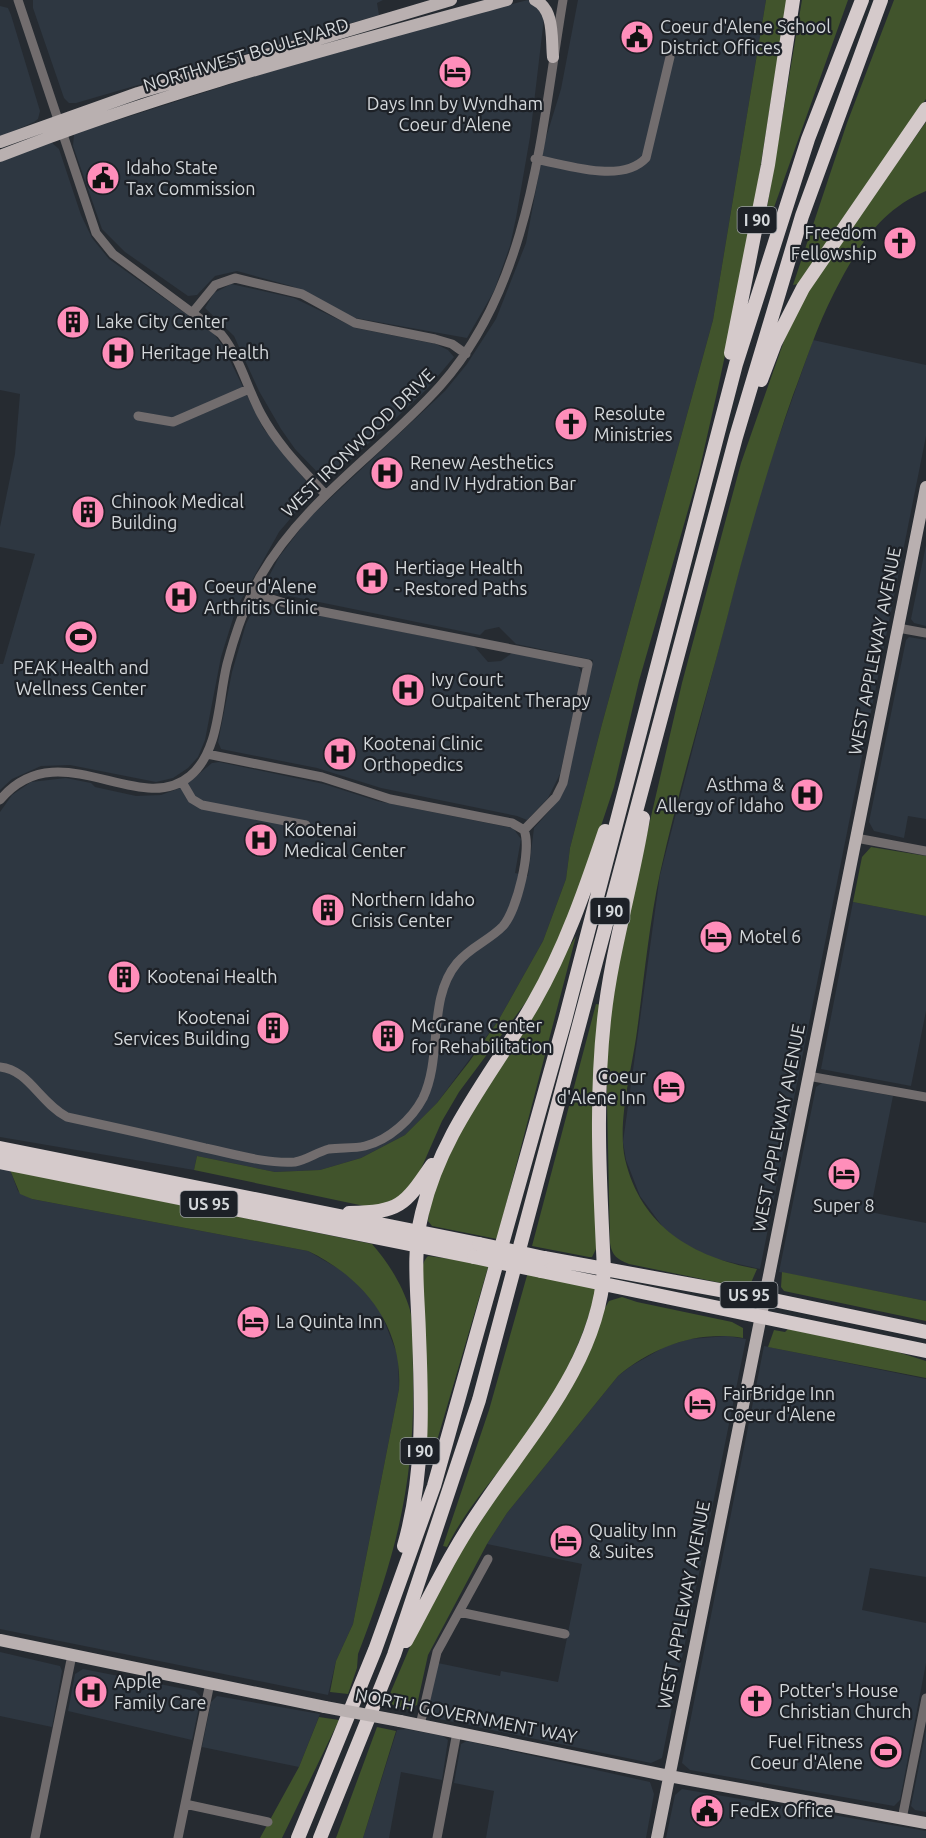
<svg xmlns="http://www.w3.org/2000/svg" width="926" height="1838" font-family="Ubuntu,sans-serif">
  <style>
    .built { fill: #2e3741 }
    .green { fill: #41542c }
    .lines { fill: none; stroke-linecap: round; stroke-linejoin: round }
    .minor { stroke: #726d6e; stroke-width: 9 }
    .major { stroke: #b9b0b0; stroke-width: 12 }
    .highway { stroke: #d5cacb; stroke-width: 14 }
    .major-bridge { stroke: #b9b0b0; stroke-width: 12 }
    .highway-bridge { stroke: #d5cacb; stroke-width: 14 }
    .labels { text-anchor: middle; stroke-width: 4.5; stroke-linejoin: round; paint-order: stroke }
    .shield { fill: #1d2127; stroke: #9da1a5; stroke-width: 1.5 }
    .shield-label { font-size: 16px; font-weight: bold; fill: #d4d8db }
    .poi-label { font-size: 18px; fill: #d4d8db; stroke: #1d2127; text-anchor: start }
    .street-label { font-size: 18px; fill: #d4d8db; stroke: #1d2127 }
  </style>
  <rect width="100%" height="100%" fill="#262b31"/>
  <path class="built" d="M33,0H383L377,3L379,15L76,103H69L64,98L33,8Z
    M528,0L535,3L544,18L530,137L516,218L510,246L494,291L467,338L350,317L316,297L291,286L237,271L215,276L197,295L188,296L125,252L102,229L73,146L74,134L359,43Z
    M578,0H766L713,320L602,724L570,848L566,879L543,941L498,1021L437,1103L405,1135L361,1158L320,1170L275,1172L197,1156L194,1170L0,1137V812L12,795L31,782L66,778L91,783L95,787L136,796L161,795L183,787L212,763L219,762L324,784L377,801L513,828L521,839L515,873L528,876L534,828L552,808L567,783L593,660L516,644L499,627L485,630L480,635L270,592L264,586L279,557L308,519L445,391L467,364L496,319L526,243L545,141L561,89Z
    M0,6L8,8L11,15L40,111L38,119L34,122L0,137Z
    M51,142L59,149L81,215L92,238L109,259L213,333L223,346L263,428L310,486L312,493L279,532L236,609L221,657L205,740L198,757L188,768L173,778L156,782L70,765L41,766L12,779L0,790V664H3L35,554L0,547V527L15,454L20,394L0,390V162Z
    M231,284L294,298L356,328L436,344L448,350L454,357L427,389L381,432L333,476L322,477L295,449L281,429L259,391L234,336L205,308L214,293Z
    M813,340L926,365V436L760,1269L712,1258L677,1240L662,1226L640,1196L626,1160L623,1142L660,875L759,493Z
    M926,545V626L914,623L911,619Z
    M256,603L474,646L488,662L501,661L512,653L576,665L580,669L582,675L560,774L548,798L527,820L517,816L381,788L317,768L221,749L218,742L232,672L246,624Z
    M909,637L926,640V819L908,816L904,838L874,831L869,822L906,640Z
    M853,902L926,916V1011L911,1086L821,1069Z
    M822,1083L893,1096L870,1212L926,1223V1301L779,1272L816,1087Z
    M0,1166L10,1170L18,1191L32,1199L308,1251L346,1273L367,1292L381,1313L398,1356L399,1389L353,1624L336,1661L328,1695L0,1629Z
    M727,1336L746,1339L662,1758L651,1763L430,1717L428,1710L438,1663L500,1676L501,1671L558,1682L582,1564L487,1544L507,1513L618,1376L631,1366L666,1346L690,1339Z
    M764,1346L926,1379V1577L870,1568L862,1610L926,1623V1663L900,1800L894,1806L690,1770L682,1763Z
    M0,1652L60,1666L62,1671L52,1727L0,1716Z
    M83,1669L195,1691L200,1696V1702L192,1740L68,1711L75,1674Z
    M217,1696L320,1714L299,1767L202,1747L211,1702Z
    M406,1729L443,1736L448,1740L442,1780L401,1772L389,1838H363L397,1730Z
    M926,1730V1812L915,1810L911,1806Z
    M467,1741L650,1782L654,1794L646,1838H486L494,1791L454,1783L461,1744Z
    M682,1789L926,1831V1838H666L675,1795Z"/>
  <path class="green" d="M766,0H787L746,257L718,388L699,472L639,681L614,787L587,868L558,946L532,994L459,1092L442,1121L417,1178L404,1194L385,1204L369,1207L194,1170L197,1156L275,1172L320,1170L361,1158L405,1135L437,1103L469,1062L498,1021L543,941L566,879L570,848L602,724L713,320Z
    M802,0H848L772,213L769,215L766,214Z
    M894,0H926V99L798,284L793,285L847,123Z
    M926,122V191C879,210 856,250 834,293C817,326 806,361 793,395C767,469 746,543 727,618C705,703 679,788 660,873C649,925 644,979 637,1031C632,1069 617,1122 625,1159C641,1227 693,1257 757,1269L750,1285L742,1284L741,1287L629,1264C617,1259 612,1256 610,1243L606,1054L617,963L682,683L741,463L792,318L819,272Z
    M871,847L926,856V916L853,902L862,857Z
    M576,936L497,1239L432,1226L428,1221L430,1203L446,1160L466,1116Z
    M596,1004L602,1005L596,1249L592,1257H589L532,1246Z
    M10,1170L372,1244C388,1262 403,1286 410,1310C415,1328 412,1351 413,1369C416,1478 397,1553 358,1654L357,1668L348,1694L330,1692L336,1661L353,1624L399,1389C403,1326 363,1277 308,1251L32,1199L20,1194Z
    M428,1256L489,1264L431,1461L426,1458C428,1405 426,1354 423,1301C422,1288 418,1266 428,1256Z
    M528,1272L594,1288L596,1292C581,1345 561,1386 529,1431C502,1470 468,1504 447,1547L443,1546L489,1410Z
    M782,1272L926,1301V1321L784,1291L781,1287Z
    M622,1297L637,1302L732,1322L743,1328V1338C697,1330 653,1347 618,1376L507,1513L487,1544L428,1655L417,1705L408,1709L386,1703L424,1614L609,1301Z
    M788,1329L891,1350L926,1361V1378L768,1347L774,1330L785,1332Z
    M319,1717L339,1720L282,1838H260L299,1767Z
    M377,1727L396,1731L363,1838H336Z"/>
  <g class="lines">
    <path class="minor" d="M18,0L96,233L113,254L221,334C240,357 247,388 261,414C277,444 302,469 325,494
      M535,159C568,165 622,184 646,158L670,57
      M193,312L215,285L235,278L302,294L355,323L435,339L452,344L466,354
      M138,416L173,422L249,389
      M252,593L298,607L588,664L563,783L556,797L524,830
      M898,628L926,633
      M182,782L192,799L202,805L306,825
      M0,800C58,730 139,819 190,776C220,751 218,700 227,664C235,634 245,604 260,577C305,499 381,452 440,386C532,283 541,131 563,0
      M856,838L926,851
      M0,1067C29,1070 39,1102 67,1117C113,1127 159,1137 205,1148C234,1154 266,1164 295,1162C307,1160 317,1152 329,1149C340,1147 353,1149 365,1146C389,1140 412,1119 423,1098C443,1056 427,999 457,963C470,947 490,940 503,926C517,910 532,849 524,830L512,823L390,799L322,777L207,754
      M808,1076L926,1097
      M459,1612L565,1634
      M420,1725L437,1652L488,1559
      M185,1804L268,1822
      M902,1819L926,1698
      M35,1838L72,1655
      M178,1838L210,1683
      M437,1838L457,1732"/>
    <path class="major" d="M535,0C555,10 551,38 553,57
      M0,142L138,93L451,0
      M0,156C164,91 336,47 507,0
      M0,1640L325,1707
      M400,1721L669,1776L926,1823
      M657,1838L926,487"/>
    <path class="highway" d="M731,353L768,165L793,0
      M761,380L775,343L803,288L926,109
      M0,1148L479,1244
      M0,1162L474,1257
      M349,1213C400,1212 404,1206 432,1165
      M544,1258L764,1298L926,1332
      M541,1271L926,1351
      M404,1546C424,1476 422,1406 419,1335C418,1295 412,1252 422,1213C442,1130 493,1074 534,1002C565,948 585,890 605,831
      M406,1641C430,1597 451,1552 480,1510C529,1436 598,1363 604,1270C600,1187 595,1103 604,1020C611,952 632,886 643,818
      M298,1838L375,1650L434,1486L565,1020L736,364L808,139L862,0
      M320,1838L394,1655L479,1400L736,437L802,216L881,0"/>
    <path class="major-bridge" d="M325,1707L400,1721"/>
    <path class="highway-bridge" d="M479,1244L544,1258
      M474,1257L541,1271"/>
  </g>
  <defs>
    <g id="civic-disc" transform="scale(1.725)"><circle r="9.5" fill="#ff8eba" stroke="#1d2127"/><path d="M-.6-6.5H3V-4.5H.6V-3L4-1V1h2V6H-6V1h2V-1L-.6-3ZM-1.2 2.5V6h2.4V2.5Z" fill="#111"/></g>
    <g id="hotel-disc" transform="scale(1.725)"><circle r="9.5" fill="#ff8eba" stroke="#1d2127"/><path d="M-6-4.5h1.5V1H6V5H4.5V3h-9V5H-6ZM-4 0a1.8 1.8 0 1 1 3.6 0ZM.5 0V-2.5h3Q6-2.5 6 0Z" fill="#111"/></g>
    <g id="church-disc" transform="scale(1.725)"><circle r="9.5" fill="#ff8eba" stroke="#1d2127"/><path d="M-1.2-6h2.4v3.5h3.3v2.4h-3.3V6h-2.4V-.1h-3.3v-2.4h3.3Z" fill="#111"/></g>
    <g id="building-disc" transform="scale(1.725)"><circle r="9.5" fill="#ff8eba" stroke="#1d2127"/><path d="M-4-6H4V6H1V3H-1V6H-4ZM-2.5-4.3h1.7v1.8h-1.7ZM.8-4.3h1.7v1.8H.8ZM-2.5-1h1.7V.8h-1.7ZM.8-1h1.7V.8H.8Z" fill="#111"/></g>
    <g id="hospital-disc" transform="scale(1.725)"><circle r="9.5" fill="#ff8eba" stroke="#1d2127"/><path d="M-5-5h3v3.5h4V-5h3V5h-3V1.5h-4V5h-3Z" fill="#111"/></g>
    <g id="stadium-disc" transform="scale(1.725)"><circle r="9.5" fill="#ff8eba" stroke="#1d2127"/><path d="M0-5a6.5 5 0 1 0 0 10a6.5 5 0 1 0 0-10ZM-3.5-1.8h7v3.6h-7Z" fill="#111"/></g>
  </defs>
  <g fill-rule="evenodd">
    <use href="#civic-disc" x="637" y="37"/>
    <use href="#hotel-disc" x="455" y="72"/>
    <use href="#civic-disc" x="103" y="178"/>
    <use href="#church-disc" x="900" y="243"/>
    <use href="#building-disc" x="73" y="322"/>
    <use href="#hospital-disc" x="118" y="353"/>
    <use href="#church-disc" x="571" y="424"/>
    <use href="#hospital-disc" x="387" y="473"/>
    <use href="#building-disc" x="88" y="512"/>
    <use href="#hospital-disc" x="372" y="578"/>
    <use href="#hospital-disc" x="181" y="597"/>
    <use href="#stadium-disc" x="81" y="637"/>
    <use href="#hospital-disc" x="408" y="690"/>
    <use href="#hospital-disc" x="340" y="754"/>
    <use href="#hospital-disc" x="807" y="795"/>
    <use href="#hospital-disc" x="261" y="840"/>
    <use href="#building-disc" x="328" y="910"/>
    <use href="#hotel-disc" x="716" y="937"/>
    <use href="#building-disc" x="124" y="977"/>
    <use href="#building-disc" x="273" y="1028"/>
    <use href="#building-disc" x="388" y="1036"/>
    <use href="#hotel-disc" x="669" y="1087"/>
    <use href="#hotel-disc" x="844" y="1174"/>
    <use href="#hotel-disc" x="253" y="1322"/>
    <use href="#hotel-disc" x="700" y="1404"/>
    <use href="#hotel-disc" x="566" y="1541"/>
    <use href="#hospital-disc" x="91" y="1692"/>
    <use href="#church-disc" x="756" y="1701"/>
    <use href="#stadium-disc" x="886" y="1752"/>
    <use href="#civic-disc" x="707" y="1811"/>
  </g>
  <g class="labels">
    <g class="shield">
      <rect x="737.5" y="207" width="39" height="26" rx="4.5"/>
      <rect x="590.5" y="898" width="39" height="26" rx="4.5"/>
      <rect x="180.5" y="1191" width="57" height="26" rx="4.5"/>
      <rect x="720.5" y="1282" width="57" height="26" rx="4.5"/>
      <rect x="400.5" y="1438" width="39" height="26" rx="4.5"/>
    </g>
    <g class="shield-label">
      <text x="757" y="226">I 90</text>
      <text x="610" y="917">I 90</text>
      <text x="209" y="1210">US 95</text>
      <text x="749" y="1301">US 95</text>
      <text x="420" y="1457">I 90</text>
    </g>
    <g class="poi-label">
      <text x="660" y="33">Coeur d'Alene School<tspan x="660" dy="21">District Offices</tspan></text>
      <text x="455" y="110" text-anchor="middle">Days Inn by Wyndham<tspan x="455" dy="21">Coeur d'Alene</tspan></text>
      <text x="126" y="174">Idaho State<tspan x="126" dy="21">Tax Commission</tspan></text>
      <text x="877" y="239" text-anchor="end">Freedom<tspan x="877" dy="21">Fellowship</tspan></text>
      <text x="96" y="328">Lake City Center</text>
      <text x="141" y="359">Heritage Health</text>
      <text x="594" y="420">Resolute<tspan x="594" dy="21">Ministries</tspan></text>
      <text x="410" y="469">Renew Aesthetics<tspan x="410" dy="21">and IV Hydration Bar</tspan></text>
      <text x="111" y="508">Chinook Medical<tspan x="111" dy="21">Building</tspan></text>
      <text x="395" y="574">Hertiage Health<tspan x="395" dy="21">- Restored Paths</tspan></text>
      <text x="204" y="593">Coeur d'Alene<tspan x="204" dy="21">Arthritis Clinic</tspan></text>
      <text x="81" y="674" text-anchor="middle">PEAK Health and<tspan x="81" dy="21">Wellness Center</tspan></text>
      <text x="431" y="686">Ivy Court<tspan x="431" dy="21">Outpaitent Therapy</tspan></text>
      <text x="363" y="750">Kootenai Clinic<tspan x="363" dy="21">Orthopedics</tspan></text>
      <text x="784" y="791" text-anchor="end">Asthma &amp;<tspan x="784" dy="21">Allergy of Idaho</tspan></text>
      <text x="284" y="836">Kootenai<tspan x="284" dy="21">Medical Center</tspan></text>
      <text x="351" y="906">Northern Idaho<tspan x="351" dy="21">Crisis Center</tspan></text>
      <text x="739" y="943">Motel 6</text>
      <text x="147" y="983">Kootenai Health</text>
      <text x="250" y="1024" text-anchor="end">Kootenai<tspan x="250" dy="21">Services Building</tspan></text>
      <text x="411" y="1032">McGrane Center<tspan x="411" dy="21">for Rehabilitation</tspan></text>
      <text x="646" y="1083" text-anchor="end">Coeur<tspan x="646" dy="21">d'Alene Inn</tspan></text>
      <text x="844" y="1212" text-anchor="middle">Super 8</text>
      <text x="276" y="1328">La Quinta Inn</text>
      <text x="723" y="1400">FairBridge Inn<tspan x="723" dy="21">Coeur d'Alene</tspan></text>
      <text x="589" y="1537">Quality Inn<tspan x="589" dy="21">&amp; Suites</tspan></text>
      <text x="114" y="1688">Apple<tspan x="114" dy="21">Family Care</tspan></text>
      <text x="779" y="1697">Potter's House<tspan x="779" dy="21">Christian Church</tspan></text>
      <text x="863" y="1748" text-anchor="end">Fuel Fitness<tspan x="863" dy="21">Coeur d'Alene</tspan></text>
      <text x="730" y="1817">FedEx Office</text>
    </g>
    <g class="street-label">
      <text transform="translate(246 55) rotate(-17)" y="6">NORTHWEST BOULEVARD</text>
      <text transform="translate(358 443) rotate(-44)" y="6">WEST IRONWOOD DRIVE</text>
      <text transform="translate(875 651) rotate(-79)" y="6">WEST APPLEWAY AVENUE</text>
      <text transform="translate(779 1128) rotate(-79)" y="6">WEST APPLEWAY AVENUE</text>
      <text transform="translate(684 1605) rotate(-79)" y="6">WEST APPLEWAY AVENUE</text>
      <text transform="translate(466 1716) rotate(11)" y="6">NORTH GOVERNMENT WAY</text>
    </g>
  </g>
</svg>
